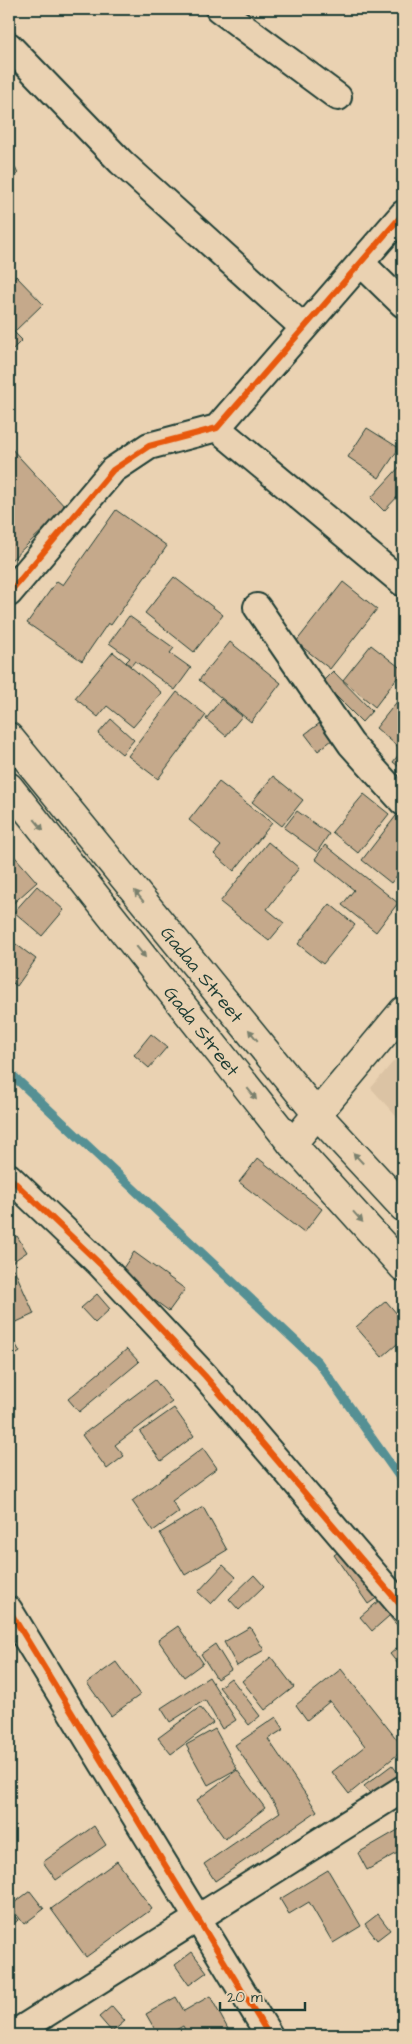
<svg xmlns="http://www.w3.org/2000/svg" width="412" height="2044" font-family="'Architects Daughter',sans-serif">
  <style>
    .built { fill: #dbc3a4 }
    .lines { fill: none; stroke-linecap: round; stroke-linejoin: round }
    .stream { stroke: #549094; stroke-width: 9 }
    .building { fill: #c5a98b; stroke: #1f3d34 }
    .minor-casing { stroke: #1f3d34; stroke-width: 30 }
    .tertiary-casing { stroke: #1f3d34; stroke-width: 31 }
    .secondary-casing { stroke: #1f3d34; stroke-width: 31 }
    .minor { stroke: #ead2b2; stroke-width: 26 }
    .tertiary { stroke: #ead2b2; stroke-width: 28 }
    .secondary { stroke: #ead2b2; stroke-width: 28 }
    .cycleway-casing { stroke: #ead2b2; stroke-width: 9 }
    .cycleway { stroke: #e8590c; stroke-width: 6 }
    .oneway { fill: #7a806d }
    .labels { text-anchor: middle; stroke-width: 4; stroke-linejoin: round; paint-order: stroke }
    .street-label { font-size: 19px; fill: #1f3d34; stroke: #ead2b2 }
  </style>
  <rect width="100%" height="100%" fill="#ead2b2"/>
  <filter id="ink" filterUnits="userSpaceOnUse"><feTurbulence type="fractalNoise" baseFrequency=".02" numOctaves="2"/><feDisplacementMap in="SourceGraphic" scale="10" xChannelSelector="R" yChannelSelector="G"/><feConvolveMatrix kernelMatrix="1 2 1 2 8 2 1 2 1" color-interpolation-filters="sRGB"/></filter>
  <g filter="url(#ink)">
    <path class="built" d="M403,1050V1124L371,1088Z"/>
    <g class="lines">
      <path class="stream" d="M9,1072L318,1362L403,1482"/>
    </g>
    <path class="building" d="M9,155L18,174L9,179Z
      M16,276L43,304L14,332L22,340L9,353V283Z
      M367,428L399,448L379,478L348,457Z
      M9,446L66,508L9,562Z
      M403,463V494L401,493L384,511L371,498Z
      M116,510L167,546L111,625L108,623L82,661L27,623L57,581L63,585Z
      M174,577L223,615L194,652L145,613Z
      M343,582L377,609L330,669L296,642Z
      M129,616L174,648L170,653L191,668L175,690L135,661L131,666L126,662L130,658L109,643Z
      M230,642L281,683L251,722L199,680Z
      M371,645L403,670L375,707L343,680Z
      M113,652L162,693L133,727L107,706L98,717L75,698Z
      M333,671L372,711L362,722L322,682Z
      M177,692L206,715L158,779L128,756Z
      M403,694V770L393,762L402,750L376,728Z
      M221,699L242,716L226,736L206,719Z
      M111,719L134,740L122,754L98,734Z
      M320,723L332,740L318,751L305,734Z
      M273,776L303,800L282,826L252,802Z
      M219,782L272,823L234,871L214,854L221,846L189,820Z
      M364,794L389,814L358,853L332,832Z
      M297,811L329,834L317,852L284,828Z
      M399,812L403,815V868L391,883L362,860Z
      M268,842L299,868L267,909L284,923L269,941L220,902Z
      M325,845L398,903L376,932L342,905L354,890L315,859Z
      M9,850L37,882L9,907Z
      M37,886L64,910L42,936L14,912Z
      M330,904L355,925L323,964L298,944Z
      M9,939L36,959L17,986L9,980Z
      M151,1034L167,1047L149,1068L134,1055Z
      M258,1158L322,1209L304,1233L239,1182Z
      M17,1236L27,1252L9,1264V1242Z
      M134,1252L185,1289L169,1311L119,1274Z
      M14,1269L34,1314L10,1325L9,1271Z
      M97,1294L110,1309L95,1323L81,1308Z
      M386,1301L403,1321V1339L382,1357L356,1327Z
      M9,1333L20,1352L9,1359Z
      M127,1349L139,1362L79,1412L68,1399Z
      M155,1380L172,1402L115,1445L124,1456L107,1469L82,1435Z
      M174,1408L194,1436L161,1461L140,1432Z
      M203,1448L217,1468L172,1501L179,1512L153,1531L132,1501Z
      M203,1507L227,1550L185,1575L160,1533Z
      M354,1541L388,1590L368,1604L334,1555Z
      M223,1565L236,1577L211,1604L198,1592Z
      M254,1575L264,1586L239,1610L229,1599Z
      M395,1587L403,1598V1632L389,1616L372,1631L360,1617Z
      M178,1626L203,1663L184,1677L158,1640Z
      M250,1627L264,1650L237,1666L224,1642Z
      M403,1643V1670L390,1654Z
      M215,1644L231,1670L217,1679L201,1654Z
      M271,1657L294,1687L265,1710L242,1681Z
      M116,1662L140,1695L111,1716L87,1683Z
      M341,1669L403,1747V1750L349,1794L332,1772L365,1746L330,1701L307,1720L296,1705Z
      M209,1677L236,1720L222,1729L205,1700L170,1722L161,1708Z
      M231,1678L260,1716L249,1725L219,1687Z
      M200,1707L213,1723L171,1754L158,1738Z
      M276,1717L284,1729L268,1739L317,1811L215,1881L204,1864L280,1812L235,1745Z
      M215,1729L237,1769L208,1785L186,1745Z
      M392,1765L401,1777L374,1798L364,1786Z
      M237,1770L265,1808L225,1839L197,1800Z
      M94,1826L106,1845L56,1880L43,1862Z
      M403,1827V1850L367,1870L358,1853Z
      M117,1861L152,1909L86,1957L51,1909Z
      M328,1870L361,1926L333,1943L309,1902L289,1914L280,1899Z
      M30,1891L44,1909L24,1924L10,1906Z
      M9,1909L18,1920L9,1928Z
      M378,1914L390,1930L377,1940L365,1924Z
      M192,1952L207,1972L189,1985L175,1965Z
      M210,1996L228,2029L217,2035H188L183,2026L167,2035H158L146,2014L176,1997L184,2011Z
      M112,2006L125,2021L112,2032L99,2017Z"/>
    <g class="lines">
      <g class="minor-casing">
        <path id="minor" d="M219,9L338,97
          M9,46L121,162L304,328
          M361,263L403,304
          M217,428L403,583
          M9,593L113,470L149,446L217,428L403,214
          M257,607L351,744L403,802
          M9,1177L100,1264L205,1376L403,1608
          M9,1610L269,2035
          M12,2035L403,1789"/>
      </g>
      <g class="tertiary-casing">
        <path id="tertiary" d="M292,1144L403,1011"/>
      </g>
      <g class="secondary-casing">
        <g id="secondary">
          <path id="s1" d="M9,737L317,1114L403,1207"/>
          <path id="s2" d="M9,787L292,1144L403,1267"/>
        </g>
      </g>
      <use href="#minor" class="minor"/>
      <use href="#tertiary" class="tertiary"/>
      <use href="#secondary" class="secondary"/>
      <g class="cycleway-casing">
        <path id="cycleway" d="M9,593L113,470L149,446L217,428L403,214
          M9,1177L100,1264L205,1376L403,1608
          M9,1610L269,2035"/>
      </g>
      <use href="#cycleway" class="cycleway"/>
    </g>
    <defs><path id="oneway-solid" d="M-6-.8H1V-3.2L6.5 0L1 3.2V.8H-6Z" transform="scale(1.25)"/></defs>
    <g class="oneway">
      <use href="#oneway-solid" transform="translate(39 825) rotate(51)"/>
      <use href="#oneway-solid" transform="translate(139 896) rotate(-129)"/>
      <use href="#oneway-solid" transform="translate(141 952) rotate(51)"/>
      <use href="#oneway-solid" transform="translate(253 1035) rotate(-129)"/>
      <use href="#oneway-solid" transform="translate(252 1094) rotate(52)"/>
      <use href="#oneway-solid" transform="translate(358 1158) rotate(-133)"/>
      <use href="#oneway-solid" transform="translate(358 1217) rotate(48)"/>
    </g>
  </g>
  <g class="labels">
    <g class="street-label">
      <text dy="7" stroke="none"><textPath href="#s1" startOffset="306">Gadaa Street</textPath></text>
      <text dy="7" stroke="none"><textPath href="#s2" startOffset="311">Gada Street</textPath></text>
    </g>
  </g>
  <rect width="412" height="2044" fill="none" stroke="#ead2b2" stroke-width="30"/>
  <rect x="15" y="15" width="382" height="2014" fill="none" stroke="#1f3d34" stroke-width="2" filter="url(#ink)"/>
  <path d="M220 2002v8h85v-8" fill="none" stroke="#1f3d34" stroke-width="2.5"/>
  <text x="227" y="2002" font-size="15" fill="#1f3d34" stroke="#ead2b2" stroke-width="4" paint-order="stroke">20 m</text>
</svg>
